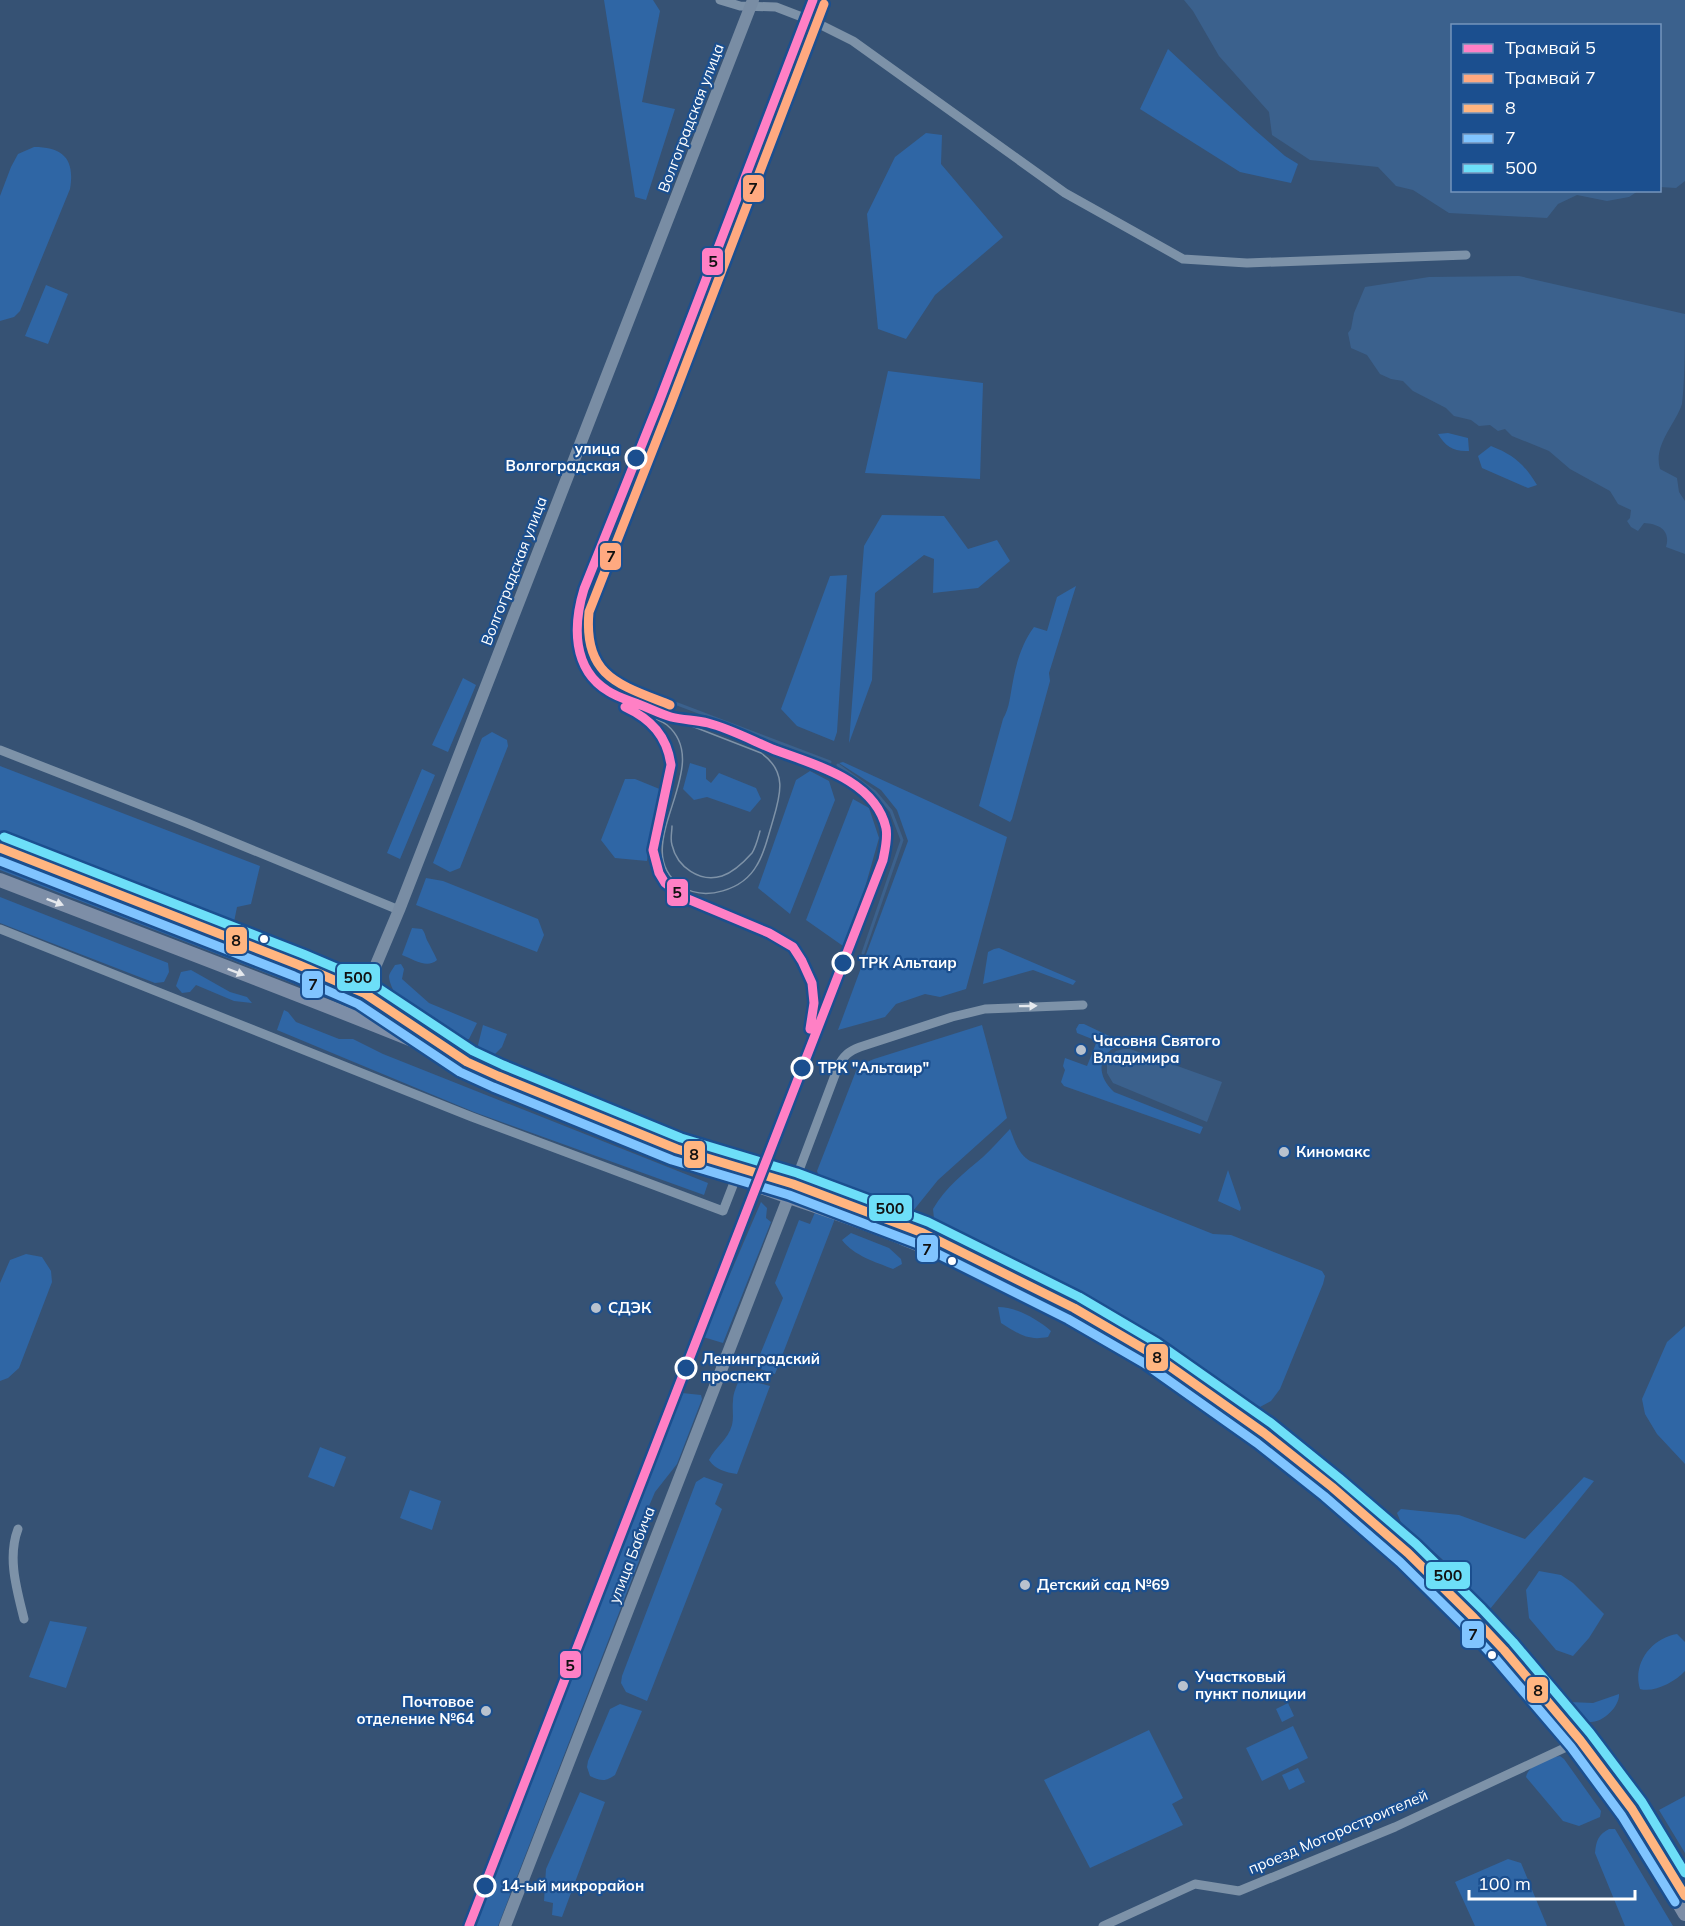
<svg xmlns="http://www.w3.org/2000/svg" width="1685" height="1926" font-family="Mulish,sans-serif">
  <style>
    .green { fill: #2f66a5 }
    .water { fill: #3b618d }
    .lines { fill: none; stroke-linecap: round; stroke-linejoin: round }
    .stream { stroke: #3b618d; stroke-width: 3 }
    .street { stroke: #7d92a8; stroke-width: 9 }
    .secondary { stroke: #798da4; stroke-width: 12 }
    .primary { stroke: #7d8ea7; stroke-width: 14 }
    .tram { stroke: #7e92a7; stroke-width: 1.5 }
    .bus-1-casing { stroke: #1b4f8f; stroke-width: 14 }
    .bus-2-casing { stroke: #1b4f8f; stroke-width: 14 }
    .bus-3-casing { stroke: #1b4f8f; stroke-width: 14 }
    .bus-1 { stroke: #ffb580; stroke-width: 9 }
    .bus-2 { stroke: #80c4ff; stroke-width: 9 }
    .bus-3 { stroke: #6ddff8; stroke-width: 9 }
    .tram-1-casing { stroke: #1b4f8f; stroke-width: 14 }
    .tram-2-casing { stroke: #1b4f8f; stroke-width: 14 }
    .tram-1 { stroke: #ff80c5; stroke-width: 9 }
    .tram-2 { stroke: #ffa980; stroke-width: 9 }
    .oneway { fill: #e5e8ed }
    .oneway2 { fill: #e5e9ee }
    .stop-dot { fill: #1b4f8f; stroke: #fff; stroke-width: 3 }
    .bus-dot { fill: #fff; stroke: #1b4f8f; stroke-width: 2 }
    .poi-dot { fill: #b9c2ce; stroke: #1b4f8f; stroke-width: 2 }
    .labels { text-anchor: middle; stroke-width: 4.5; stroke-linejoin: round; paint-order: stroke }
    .street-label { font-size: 15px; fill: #fff; stroke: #1b4f8f }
    .stop-label { font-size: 15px; font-weight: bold; fill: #fff; stroke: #1b4f8f; text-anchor: start }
    .poi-label { font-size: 15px; font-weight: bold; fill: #fff; stroke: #1b4f8f; text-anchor: start }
    .line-badge { stroke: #1b4f8f; stroke-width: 2 }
    .pale-badge-label { font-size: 16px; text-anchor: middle; font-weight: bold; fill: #111 }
  </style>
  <rect width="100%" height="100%" fill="#365274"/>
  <path class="green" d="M604,0H653L660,11L642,102L675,109L646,200L635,197Z
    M1168,49L1255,130L1285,156L1298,164L1291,183L1240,172L1140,109Z
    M926,133L942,135L941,164L1003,237L935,295L906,339L878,329L867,214L895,157Z
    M34,147C64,147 75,160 70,189L20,311L14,317L0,321V196L11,167L18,154Z
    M46,285L68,294L48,344L25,336Z
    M888,371L983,383L980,479L865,473Z
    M1448,433L1468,438L1469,451C1454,452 1446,447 1438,434Z
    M1491,446C1514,455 1524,464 1537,485L1528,488L1482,468L1478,456Z
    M882,515L944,516L968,549L997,540L1010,561L978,588L933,593L934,559L924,555L875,593L872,680L849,743L864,546Z
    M847,575L837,732L834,741L797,726L781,709L830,576Z
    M1076,586L1049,673L1050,681L1012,819L1010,822L979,806L1003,719C1010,707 1010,695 1013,681C1016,663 1023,641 1034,627L1047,631L1057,597Z
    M463,678L476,685L448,752L432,745Z
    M492,732L507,740L508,746L460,868L450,872L433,863L482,738Z
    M843,762L1007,837L966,989L940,997L925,994L896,1004L885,1017L838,1030L908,841L897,810L881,790L839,763Z
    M690,763L706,768V779L711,783L719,773L756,788L761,799L750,812L707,797L694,800L683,789Z
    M0,766L260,866L251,904L237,907L234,922L0,831Z
    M422,769L435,775L400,859L387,853Z
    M810,771L829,781L835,800L790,914L758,888L796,780Z
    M625,779H635L662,790L650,838L647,861L615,858L601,840Z
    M853,799L869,808L879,838L864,891L843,946L806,920Z
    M0,858L301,975L345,994L346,998L344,1002L339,1001L0,870Z
    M426,878L443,881L538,919L544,935L537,952L416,905Z
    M0,897L168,963L169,972L164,982L155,983L0,923Z
    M412,928L422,929C426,934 425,937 428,942C431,948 434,953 437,960C427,969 413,959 402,955Z
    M999,948L1076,981L1073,985L1033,970L983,984L988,952L994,949Z
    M401,964L404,969L402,979L429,1003L477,1023L469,1039C456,1042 421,1023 411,1013C402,1005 390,989 389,977C389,973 393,969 395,965Z
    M191,970L230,992L247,997L252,1003L234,1001L196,985L190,992L182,993L176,986L181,972Z
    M284,1010L288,1012L296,1022L339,1039H353L383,1054L708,1183L704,1195L474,1112L277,1030Z
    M1079,1024H1084L1126,1044C1098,1049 1094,1074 1114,1092L1203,1127L1200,1134L1064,1086L1061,1082L1065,1070L1063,1066L1065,1058L1087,1066L1097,1041L1077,1033L1076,1029Z
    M483,1025L507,1034L502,1047L495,1054H488L480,1051L478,1045Z
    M982,1025L1007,1118L938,1180L913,1211L820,1179L817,1171L856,1071L862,1064L874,1059Z
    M1010,1129C1015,1142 1018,1153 1030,1161L1213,1234L1231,1235L1322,1271L1325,1276L1323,1284L1280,1389L1271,1401L1260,1407L1249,1403L1115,1315L944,1230L942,1223L934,1219L933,1209C946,1187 964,1173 983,1157C993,1148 1001,1138 1010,1129Z
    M1228,1170L1241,1208L1240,1211L1218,1201Z
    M761,1202L767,1208L766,1218L771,1222L723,1343L703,1337Z
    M816,1210L836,1216L775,1374L755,1367L783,1298L775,1283L799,1220L810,1224Z
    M851,1233L889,1248L901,1259L902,1264L893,1269C876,1262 854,1256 842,1240Z
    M26,1254L42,1257L51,1271L52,1282L19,1368L8,1378L0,1381V1283L10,1260Z
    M998,1307C1016,1307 1037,1319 1051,1331L1048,1337C1027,1341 1019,1334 1001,1323Z
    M1685,1326V1464L1657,1434L1645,1414L1642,1399L1667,1342Z
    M740,1378L770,1386L737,1474C725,1472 716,1470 709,1460C715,1447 728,1440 732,1425C734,1417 732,1409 733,1401C733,1393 737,1385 740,1378Z
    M682,1393L701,1395L702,1399L677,1464L655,1492L641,1525L643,1533L639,1561L498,1926H473Z
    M320,1447L346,1457L334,1487L308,1477Z
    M704,1477L723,1484L715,1504L722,1509L647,1701L626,1692L621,1683L622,1676L696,1482Z
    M1584,1477L1594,1481L1490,1609L1442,1559L1402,1525L1397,1513L1401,1509L1459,1515L1525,1539Z
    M410,1490L441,1501L432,1530L400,1518Z
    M1539,1571L1561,1575L1573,1583L1604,1614L1589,1638L1573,1656L1556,1650L1529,1618L1526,1590Z
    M50,1621L87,1627L66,1688L29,1677Z
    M1677,1634L1685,1642V1671C1675,1682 1654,1693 1640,1689C1632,1663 1652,1638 1677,1634Z
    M1619,1694C1620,1706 1603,1723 1590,1722C1581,1721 1574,1708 1569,1702L1593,1703Z
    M1288,1703L1294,1716L1282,1722L1276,1709Z
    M620,1704L642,1711L615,1775C605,1782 601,1781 590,1776L587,1767L588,1761L610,1709Z
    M1293,1726L1308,1758L1262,1781L1246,1748Z
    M1149,1730L1183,1798L1172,1804L1183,1825L1090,1868L1044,1780Z
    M1560,1756L1564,1759L1601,1811L1600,1817L1579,1826L1563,1821L1526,1777C1529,1764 1548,1758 1560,1756Z
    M1298,1768L1305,1782L1289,1790L1282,1775Z
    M580,1792L605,1802L562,1917L552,1915L553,1903L544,1901L546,1869Z
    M1685,1796V1853L1659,1810Z
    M1609,1829H1615L1673,1926H1625L1595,1853C1596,1841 1598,1835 1609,1829Z
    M1508,1859L1521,1863L1547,1926H1475L1455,1882Z"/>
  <path class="water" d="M1184,0H1685V181L1676,188L1660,187V26H1452V190L1638,191L1629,197L1607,201L1577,195L1558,204L1547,218L1449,213L1413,190L1396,186L1378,167L1310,160L1272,135L1269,112L1219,56L1193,11Z
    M1519,276L1685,314C1685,339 1685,380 1682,404C1675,425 1653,445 1660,469L1677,478L1679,492L1685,501V554L1666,547C1671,530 1659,524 1644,523L1638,531L1631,527L1627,521L1630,518L1631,510L1618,504L1610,491L1570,469L1549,451L1512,436L1505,429L1498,431L1490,425L1479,426L1471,420L1454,416L1446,408L1413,391L1403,381L1391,379L1380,374L1367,355L1351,348L1348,333L1351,329L1354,313L1365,287L1429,277Z
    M1123,1049H1130L1222,1082L1207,1122L1113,1083L1107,1073V1061L1116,1051Z"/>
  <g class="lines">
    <path class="stream" d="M659,697L830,762
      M838,765L875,792L891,811L902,840L863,953"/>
    <path class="street" d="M720,0L740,6L776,7L815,22L853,41L1065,193L1183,259L1247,263L1466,255
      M0,750L187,823L399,910
      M0,929L472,1117L723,1211L737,1175
      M792,1189L838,1067C843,1056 849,1051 860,1047L952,1017L985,1009L1083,1005
      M18,1529C7,1558 17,1590 24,1619
      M1103,1926L1195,1884L1239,1891L1395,1827L1573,1744"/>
    <path class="secondary" d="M354,1017L399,910L753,0
      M505,1926L789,1196"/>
    <path class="primary" d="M0,848L299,965L364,993L443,1046
      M0,880C155,940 311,998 464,1061C533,1090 602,1117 671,1146C693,1155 713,1168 735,1177C792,1200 851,1216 907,1240C938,1252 969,1268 999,1283C1023,1295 1048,1306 1072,1319C1146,1359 1216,1409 1282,1461C1442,1586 1585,1737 1685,1914
      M713,1159C748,1169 782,1181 817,1193C853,1205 889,1217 924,1233C950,1244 975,1258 1000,1271C1050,1296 1100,1322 1148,1352C1175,1368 1201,1389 1227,1407C1398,1528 1550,1678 1661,1856"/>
    <path class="tram" d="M634,711C645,715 658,718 667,725C717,767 625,848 681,886C705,902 743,890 757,865C764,854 767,840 771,827C779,799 790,773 761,753L666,716
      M672,826C672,832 670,839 672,845C677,867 700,883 722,876C734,872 744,862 752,853C756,847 758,838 760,831"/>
    <g class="bus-1-casing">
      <path id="bus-1" d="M0,848L299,965L364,993L467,1062L498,1076L677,1149L793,1184L923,1233L1074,1308L1151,1353L1264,1433L1332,1487L1408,1553L1474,1618L1504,1650L1580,1740L1632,1809L1685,1896"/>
    </g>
    <g class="bus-2-casing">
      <path id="bus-2" d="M0,861L294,976L358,1004L460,1072L493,1087L672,1160L789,1195L918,1244L1068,1319L1144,1363L1257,1443L1324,1496L1400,1562L1465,1626L1495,1658L1571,1747L1622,1816L1675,1902"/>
    </g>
    <g class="bus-3-casing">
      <path id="bus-3" d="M4,837L303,954L369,982L473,1051L503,1065L681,1138L797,1173L928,1222L1079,1297L1157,1343L1271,1423L1339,1478L1416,1544L1482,1609L1513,1642L1590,1733L1642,1802L1685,1873"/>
    </g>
    <use href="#bus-1" class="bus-1"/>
    <use href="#bus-2" class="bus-2"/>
    <use href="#bus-3" class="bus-3"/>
    <g class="tram-1-casing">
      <path id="tram-1" d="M625,707C651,719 667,736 671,765L653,850L659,873L665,883L683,897L769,933L793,947L802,961L812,983L814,1003L810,1029
        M469,1926L883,860C885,850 888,838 886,828C875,780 815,765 775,750C753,741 731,729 708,723C696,720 683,720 671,717C660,714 649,708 638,704C628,700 617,697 608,691C572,669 573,625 584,589L659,402L813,0"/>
    </g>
    <g class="tram-2-casing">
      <path id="tram-2" d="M670,705C620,685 583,677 589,612L670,406L824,4"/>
    </g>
    <use href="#tram-1" class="tram-1"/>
    <use href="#tram-2" class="tram-2"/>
  </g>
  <defs><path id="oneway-solid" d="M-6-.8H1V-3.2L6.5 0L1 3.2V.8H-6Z" transform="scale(1.5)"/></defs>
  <g class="oneway">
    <use href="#oneway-solid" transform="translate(55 902) rotate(21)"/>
    <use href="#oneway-solid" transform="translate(236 972) rotate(21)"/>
  </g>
  <use class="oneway2" href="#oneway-solid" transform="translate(1028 1006) rotate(-1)"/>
  <g class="stop-dot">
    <circle cx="636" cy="458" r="10"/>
    <circle cx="843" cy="963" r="10"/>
    <circle cx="802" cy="1068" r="10"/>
    <circle cx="686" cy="1368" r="10"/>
    <circle cx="485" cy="1886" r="10"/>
  </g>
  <g class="bus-dot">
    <circle cx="264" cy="939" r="5"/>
    <circle cx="952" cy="1261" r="5"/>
    <circle cx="1492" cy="1655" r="5"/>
  </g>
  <g class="poi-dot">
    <circle cx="1081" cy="1050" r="6"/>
    <circle cx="1284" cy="1152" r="6"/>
    <circle cx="596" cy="1308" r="6"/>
    <circle cx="1025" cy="1585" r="6"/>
    <circle cx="1183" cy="1686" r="6"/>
    <circle cx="486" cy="1711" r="6"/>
  </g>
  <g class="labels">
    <g class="street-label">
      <text transform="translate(691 118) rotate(-69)" y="5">Волгоградская улица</text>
      <text transform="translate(514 571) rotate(-69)" y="5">Волгоградская улица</text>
      <text transform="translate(632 1555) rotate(-69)" y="5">улица Бабича</text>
      <text transform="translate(1338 1832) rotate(-23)" y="5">проезд Моторостроителей</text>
    </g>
    <g class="stop-label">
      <text x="620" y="454" text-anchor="end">улица<tspan x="620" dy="17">Волгоградская</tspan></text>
      <text x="859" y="968">ТРК Альтаир</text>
      <text x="818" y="1073">ТРК "Альтаир"</text>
      <text x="702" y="1364">Ленинградский<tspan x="702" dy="17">проспект</tspan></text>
      <text x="501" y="1891">14-ый микрорайон</text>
    </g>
    <g class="poi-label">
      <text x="1093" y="1046">Часовня Святого<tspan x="1093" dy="17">Владимира</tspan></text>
      <text x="1296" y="1157">Киномакс</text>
      <text x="608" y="1313">СДЭК</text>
      <text x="1037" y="1590">Детский сад №69</text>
      <text x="1195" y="1682">Участковый<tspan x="1195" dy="17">пункт полиции</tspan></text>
      <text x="474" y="1707" text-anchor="end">Почтовое<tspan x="474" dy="17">отделение №64</tspan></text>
    </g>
  </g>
  <g class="line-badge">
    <rect x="742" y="174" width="23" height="29" rx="6" fill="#ffa980"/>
    <rect x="701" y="247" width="23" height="29" rx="6" fill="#ff80c5"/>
    <rect x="599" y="542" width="23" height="29" rx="6" fill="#ffa980"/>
    <rect x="666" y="878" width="23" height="29" rx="6" fill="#ff80c5"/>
    <rect x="225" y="926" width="23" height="29" rx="6" fill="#ffb580"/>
    <rect x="336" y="963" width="45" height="29" rx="6" fill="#6ddff8"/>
    <rect x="301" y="970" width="23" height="29" rx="6" fill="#80c4ff"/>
    <rect x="683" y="1140" width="23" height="29" rx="6" fill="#ffb580"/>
    <rect x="868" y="1194" width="45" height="28" rx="6" fill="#6ddff8"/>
    <rect x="916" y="1234" width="23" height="29" rx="6" fill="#80c4ff"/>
    <rect x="1145" y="1343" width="24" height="29" rx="6" fill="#ffb580"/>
    <rect x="1425" y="1561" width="46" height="29" rx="6" fill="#6ddff8"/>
    <rect x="1461" y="1620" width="24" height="29" rx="6" fill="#80c4ff"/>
    <rect x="559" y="1650" width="23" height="29" rx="6" fill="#ff80c5"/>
    <rect x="1526" y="1676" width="23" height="28" rx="6" fill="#ffb580"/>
  </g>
  <g class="pale-badge-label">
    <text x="753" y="194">7</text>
    <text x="713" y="267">5</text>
    <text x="611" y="562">7</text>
    <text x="677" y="898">5</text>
    <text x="236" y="946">8</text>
    <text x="358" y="983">500</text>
    <text x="313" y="990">7</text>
    <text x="694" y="1160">8</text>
    <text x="890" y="1214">500</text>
    <text x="927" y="1255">7</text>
    <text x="1157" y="1363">8</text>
    <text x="1448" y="1581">500</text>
    <text x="1473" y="1640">7</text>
    <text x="570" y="1671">5</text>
    <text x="1538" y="1696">8</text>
  </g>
  <rect x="1451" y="24" width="210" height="168" fill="#1b4f8f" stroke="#7695bc" stroke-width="1.5"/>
  <rect x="1463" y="44" width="30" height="9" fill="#ff80c5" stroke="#7695bc" stroke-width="1.5"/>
  <text x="1505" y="54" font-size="18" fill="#ffffff">Трамвай 5</text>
  <rect x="1463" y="74" width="30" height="9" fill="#ffa980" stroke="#7695bc" stroke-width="1.5"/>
  <text x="1505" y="84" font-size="18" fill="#ffffff">Трамвай 7</text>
  <rect x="1463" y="104" width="30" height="9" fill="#ffb580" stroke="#7695bc" stroke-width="1.5"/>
  <text x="1505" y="114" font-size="18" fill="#ffffff">8</text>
  <rect x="1463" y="134" width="30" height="9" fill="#80c4ff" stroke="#7695bc" stroke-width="1.5"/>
  <text x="1505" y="144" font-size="18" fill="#ffffff">7</text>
  <rect x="1463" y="164" width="30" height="9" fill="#6ddff8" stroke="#7695bc" stroke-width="1.5"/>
  <text x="1505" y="174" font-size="18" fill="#ffffff">500</text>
  <path d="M1469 1890v9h166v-9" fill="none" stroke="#ffffff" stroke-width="3"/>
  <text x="1478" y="1890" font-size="18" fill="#ffffff" stroke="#1b4f8f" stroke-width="4.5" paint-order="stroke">100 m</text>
</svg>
